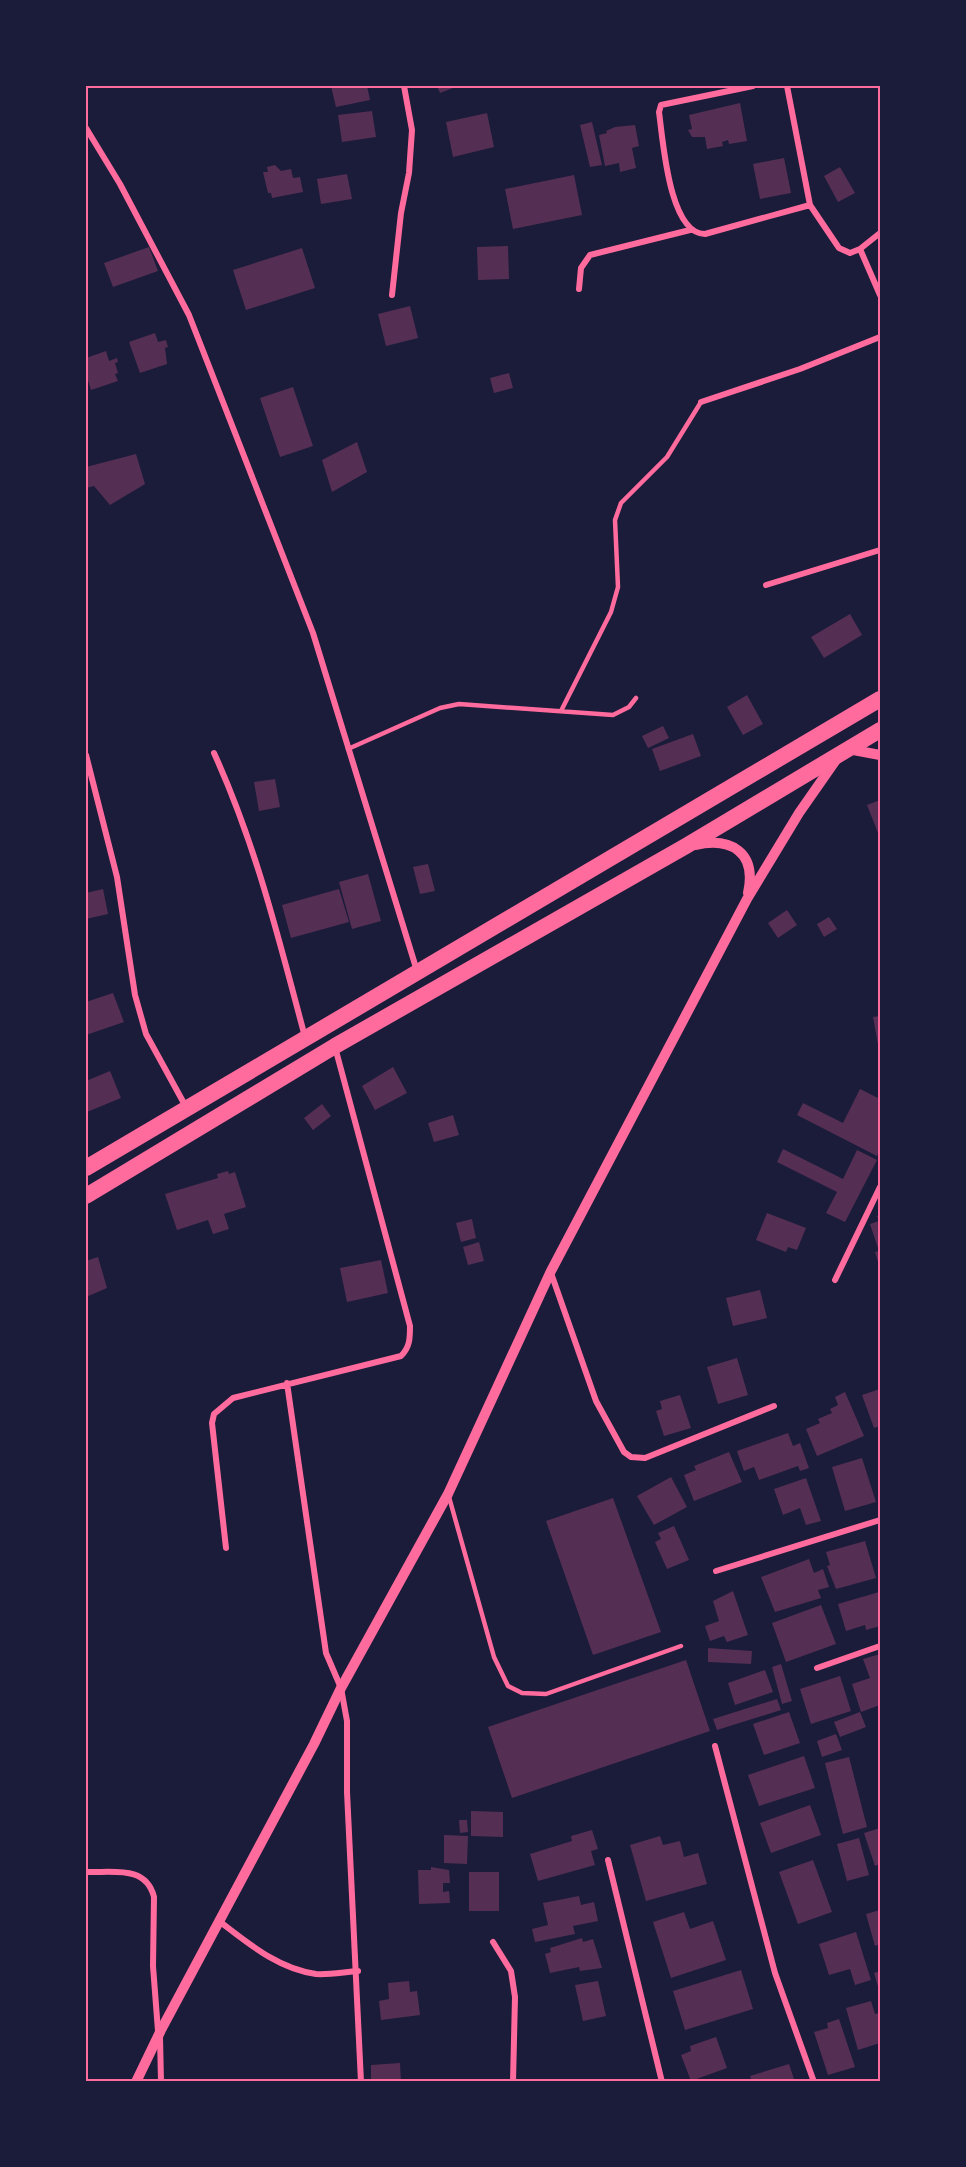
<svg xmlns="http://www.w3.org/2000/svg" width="966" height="2167" font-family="Lato,sans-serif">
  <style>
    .building { fill: #542f53 }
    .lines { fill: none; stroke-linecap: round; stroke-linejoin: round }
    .service { stroke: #ff6b9d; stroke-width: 4.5 }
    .minor { stroke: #ff6b9d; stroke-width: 6 }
    .tertiary { stroke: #ff6b9d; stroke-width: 10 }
    .trunk { stroke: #ff6b9d; stroke-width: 16 }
    .neatline { fill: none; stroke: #ff6b9d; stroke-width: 2 }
  </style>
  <rect width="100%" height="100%" fill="#1b1b3a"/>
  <path class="building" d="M331,86H367L370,100L336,107Z
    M437,86H458L440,93Z
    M740,103L747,141L729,144L728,140L722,142L723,146L707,149L705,137H692L688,130L692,129L689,115Z
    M372,111L376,137L342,142L338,115Z
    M487,113L494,147L453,157L446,122Z
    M592,122L602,165L590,167L580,125Z
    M635,125L639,146L632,148L636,168L620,172L619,163L605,166L599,135L607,133L606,131L615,127Z
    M784,158L791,193L760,199L753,164Z
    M275,165L281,171L291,169L293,178L300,177L303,192L272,198L271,193H268L263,172H268L267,167Z
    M840,167L855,193L838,202L824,176Z
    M347,174L352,199L321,204L317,179Z
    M574,175L582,215L513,229L505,189Z
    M508,246L509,279L478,280L477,247Z
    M149,247L158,271L113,287L104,263Z
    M302,248L315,288L246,310L233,270Z
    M410,306L418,338L386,346L378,314Z
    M155,333L158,342L166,340L168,347L165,348L167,364L140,373L129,342Z
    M106,351L109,361L117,358L118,362L115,363L118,373L115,374L118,381L91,390L86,374V358Z
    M509,373L513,388L494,393L490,378Z
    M293,387L313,446L280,457L260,398Z
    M357,442L367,472L332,492L322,460Z
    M136,454L145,484L110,505L94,486L86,488V467Z
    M850,614L862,635L824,658L811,637Z
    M747,695L763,724L743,735L727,707Z
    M663,726L669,738L648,748L642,736Z
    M693,734L701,756L660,771L652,749Z
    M275,779L280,807L259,811L254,782Z
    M880,800V838L867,805Z
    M428,864L435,891L420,894L413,867Z
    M368,874L381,921L352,929L339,882Z
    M103,889L108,914L86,919V893Z
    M339,889L349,922L291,938L282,905Z
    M787,910L797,925L778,938L768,923Z
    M829,917L837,929L824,937L817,924Z
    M113,993L124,1022L86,1035V1002Z
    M880,1016V1050H879L873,1017Z
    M393,1067L407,1093L375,1110L362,1086Z
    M110,1071L121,1098L87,1112L86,1081Z
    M860,1089L880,1099V1149L877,1156L797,1115L803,1103L843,1123Z
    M322,1104L331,1116L313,1130L304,1118Z
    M453,1115L459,1135L434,1142L428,1123Z
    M783,1149L843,1179L857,1150L877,1160L845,1222L826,1213L837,1192L777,1162Z
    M228,1171L229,1174L235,1172L246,1207L224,1214L229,1229L213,1234L208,1220L177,1230L165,1194L218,1178L217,1174Z
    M767,1213L806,1228L797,1250L788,1247L786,1252L756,1240Z
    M880,1215V1268L875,1252L879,1251L870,1224L879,1221L877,1216Z
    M472,1219L476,1238L461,1242L456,1223Z
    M479,1242L484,1261L468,1265L463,1247Z
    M98,1257L107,1288L86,1297V1261Z
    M381,1260L388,1293L347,1302L340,1268Z
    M760,1290L767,1318L733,1326L726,1298Z
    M737,1358L748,1395L718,1404L707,1367Z
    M880,1389V1426L874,1428L862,1395Z
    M845,1392L864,1436L817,1456L806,1429L820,1423L818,1419L832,1413L830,1409L838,1405L835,1397Z
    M680,1395L691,1428L664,1436L656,1411L662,1409L660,1401Z
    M788,1433L793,1446L800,1443L809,1468L800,1471L798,1466L759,1480L754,1467L744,1471L737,1451Z
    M729,1452L742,1482L694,1501L684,1475L696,1470L694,1466Z
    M862,1458L876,1502L845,1511L832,1467Z
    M671,1477L687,1507L654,1525L637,1496Z
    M806,1478L821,1521L806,1525L800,1508L783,1515L774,1489Z
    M613,1498L661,1632L593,1655L546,1521Z
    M674,1526L689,1560L667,1569L655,1542L661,1539L658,1533Z
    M865,1541L876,1578L836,1589L827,1566L830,1565L826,1552Z
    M809,1559L814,1573L823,1569L829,1587L818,1590L821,1598L775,1612L761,1577Z
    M733,1591L748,1635L727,1642L724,1636L710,1641L705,1626L719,1621L713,1601Z
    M879,1592L880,1626L866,1630L865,1625L846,1631L838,1604Z
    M821,1605L836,1644L786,1662L772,1623Z
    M708,1648L752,1651L751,1664L708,1662Z
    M880,1654V1705L861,1712L852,1684L870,1678L863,1659Z
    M686,1660L710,1731L512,1798L488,1727Z
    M781,1664L792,1701L782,1704L772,1667Z
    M765,1670L773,1692L735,1705L728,1683Z
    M840,1676L851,1711L811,1724L800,1689Z
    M777,1699L781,1710L717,1730L713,1719Z
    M789,1712L800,1743L764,1755L753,1724Z
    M860,1712L866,1727L840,1737L834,1722Z
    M836,1734L842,1750L822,1757L817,1741Z
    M804,1756L815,1788L759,1806L748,1775Z
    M849,1757L867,1827L843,1834L825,1763Z
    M810,1805L821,1835L771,1853L760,1823Z
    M471,1811L503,1812V1837L471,1836Z
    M459,1820H467L468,1832L460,1833Z
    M880,1828V1864L875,1866L864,1833Z
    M592,1830L598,1849L591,1851L595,1865L538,1881L530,1854L572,1841L571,1836Z
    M444,1835L468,1836L467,1864L444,1863Z
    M660,1836L663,1845L680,1841L684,1857L698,1853L707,1884L646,1901L630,1845Z
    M859,1838L869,1875L847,1881L837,1844Z
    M813,1860L832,1912L798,1924L779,1872Z
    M431,1867L449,1870L450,1883H443V1892L449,1891L450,1903L419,1904L418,1870H431Z
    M469,1872H499V1911H469Z
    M579,1896L581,1905L594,1902L598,1921L573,1926L575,1934L535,1942L532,1929L548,1925L543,1903Z
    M880,1910V1944L875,1946L866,1914Z
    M684,1912L690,1929L713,1921L726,1960L671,1978L653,1922Z
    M856,1932L871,1980L855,1985L850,1969L829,1975L819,1944Z
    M582,1938L583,1942L593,1939L602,1968L580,1971L579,1967L550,1973L545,1954L551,1952L550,1948Z
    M741,1970L753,2009L685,2030L673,1991Z
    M880,1971V1993L874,1973Z
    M409,1981L410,1992L417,1991L420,2015L381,2020L379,2001L389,1999L388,1983Z
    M598,1981L606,2016L583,2021L575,1985Z
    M871,2001L875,2014L879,2013L880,2017V2043L858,2050L846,2008Z
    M839,2019L855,2067L828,2075L814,2032L828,2028L827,2023Z
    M716,2037L727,2068L691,2081L681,2055L691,2051L690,2046Z
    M400,2063L401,2082H371V2065Z
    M789,2064L795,2082H752L750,2076Z"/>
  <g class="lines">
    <path class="service" d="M561,711L611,612L618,587L615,520L621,503L667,457L701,402
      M348,749L440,708L459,704L613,715L629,707L636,698
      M449,1497L494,1657L508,1686L522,1693L546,1694L681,1646"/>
    <path class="minor" d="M753,86L661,105L659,112C663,140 669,234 705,234L810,205
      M787,86L810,205L839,248L850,253L860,249L880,295
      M86,128L120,184L189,315L313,633L417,971
      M860,249L880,233
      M579,289L581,268L590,255L690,230
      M392,295L401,213L409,173L412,130L404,86
      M701,402L800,369L880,337
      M766,585L880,550
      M214,753C256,845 279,940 305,1037
      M86,755L117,877L135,995L146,1034L186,1107
      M551,1273L596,1401L624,1452L631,1457L645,1458L774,1406
      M835,1280L880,1187
      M287,1383L326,1653L341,1688L347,1721V1792L361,2082
      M226,1548L212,1423L214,1414L233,1398L401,1356C410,1347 410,1338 410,1326L335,1047
      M716,1571L880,1520
      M817,1668L880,1646
      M715,1746L775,1973L814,2082
      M608,1860L662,2082
      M86,1872C113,1873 146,1865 154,1897L153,1966L158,2031
      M219,1921C248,1943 278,1969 316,1974C329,1975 344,1972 358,1971
      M493,1942L511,1971L515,1997L513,2082
      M160,2037L161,2082"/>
    <path class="tertiary" d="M848,749L880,755
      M695,845C731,837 757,852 748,893
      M136,2082L161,2030L314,1744L341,1688L448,1494L551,1271L747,899L799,813L836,760"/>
    <path class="trunk" d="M86,1168L880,699
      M86,1196L335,1046L686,846L880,730"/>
  </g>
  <rect width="966" height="2167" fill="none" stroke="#1b1b3a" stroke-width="174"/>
  <rect x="87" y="87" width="792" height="1993" class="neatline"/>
</svg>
